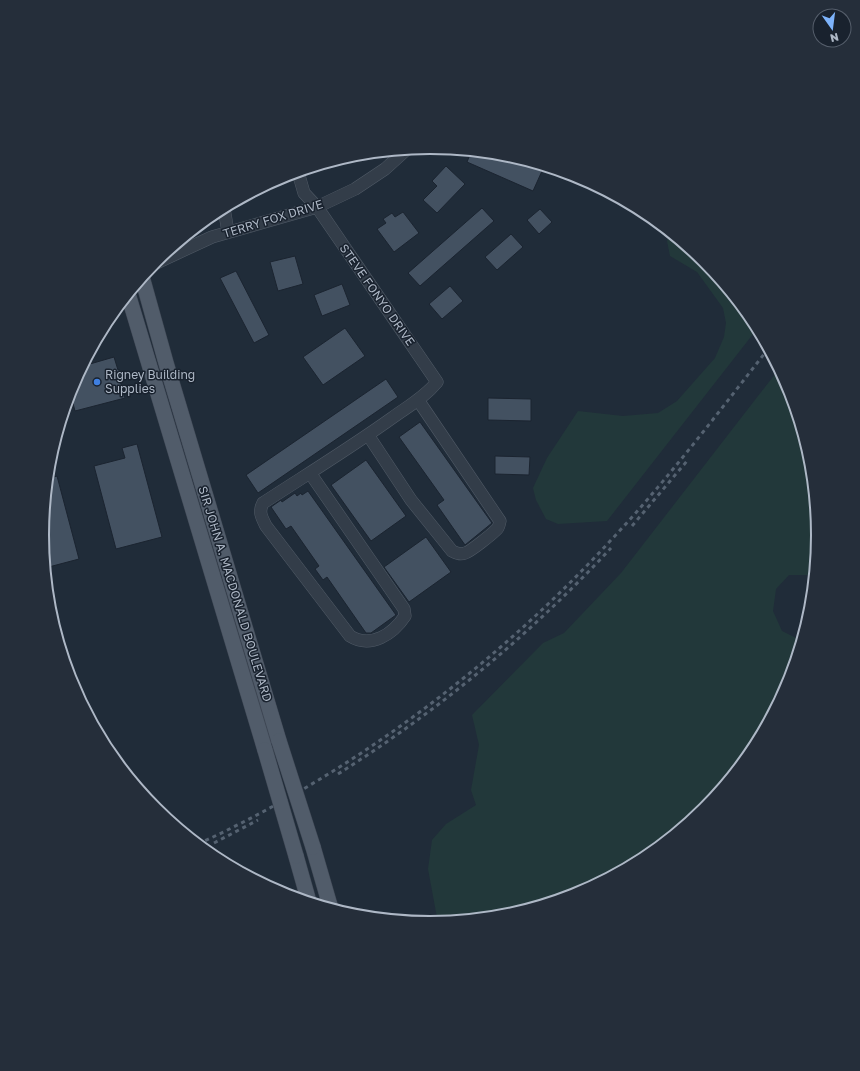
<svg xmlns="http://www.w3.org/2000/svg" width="860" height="1071" font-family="'Golos Text',sans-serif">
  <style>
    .green { fill: #22383a }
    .building { fill: #435161; stroke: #1b2430 }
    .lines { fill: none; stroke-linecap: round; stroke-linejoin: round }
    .minor-casing { stroke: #515b67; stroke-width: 13 }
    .major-casing { stroke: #404956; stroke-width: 16 }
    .minor { stroke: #333d49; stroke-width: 12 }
    .major { stroke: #515c6a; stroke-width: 15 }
    .rail { stroke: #556271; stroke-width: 3; stroke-dasharray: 4 4; stroke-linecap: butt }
    .major-bridge-casing { stroke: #404956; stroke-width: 16; stroke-linecap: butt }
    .major-bridge { stroke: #515c6a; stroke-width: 15 }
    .shop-dot { fill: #3f7fe0; stroke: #19222e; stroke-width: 1.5 }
    .labels { text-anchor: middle; stroke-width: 3; stroke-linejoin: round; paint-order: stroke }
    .street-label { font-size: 12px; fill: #aeb8c6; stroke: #19222e }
    .poi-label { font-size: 12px; fill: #aeb8c6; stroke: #19222e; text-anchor: start }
    .rim { fill: none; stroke: #aeb8c6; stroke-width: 2 }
  </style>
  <rect width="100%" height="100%" fill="#202c39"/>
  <path class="green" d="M669,232L705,261L753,320L757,329L607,521L558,524L546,519L536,500L533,488L547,458L578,411L623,416L658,413L677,401L715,358L724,337L726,323L723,308L697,272L670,256L667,241Z
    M779,369L789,387L811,460L818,536L814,575H789L776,589L773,611L782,631L802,641L788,684L752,751L704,810L645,858L578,894L505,916L438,923L428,869L432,840L446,824L476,805L471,790L479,745L472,715L543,643L564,633L621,573Z"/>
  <path class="building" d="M471,152L505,155L542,171L533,191L467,162Z
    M446,166L465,184L437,213L423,200L437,186L432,181Z
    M482,208L494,221L420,286L408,273Z
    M540,209L552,222L539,234L527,220Z
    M403,212L419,233L394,252L377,229L386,223L383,219L392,213L395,217Z
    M511,234L523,247L497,270L485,257Z
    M295,256L303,284L278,291L270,262Z
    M236,271L269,335L254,343L220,278Z
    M342,284L350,305L322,316L314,295Z
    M450,286L463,301L442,319L429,304Z
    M345,328L365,356L323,385L303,357Z
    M114,357L118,370H120L122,377H119L125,398L75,411L70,392L83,366Z
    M386,379L398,397L258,493L246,475Z
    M488,398L531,399V421L488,420Z
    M420,422L492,523L465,545L437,505L444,500L399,437Z
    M137,444L162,537L116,549L94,466L125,458L122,448Z
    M495,456L530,457L529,475L495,474Z
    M366,460L406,516L371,541L331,485Z
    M57,476L79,559L45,568L42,535L48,479Z
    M308,491L396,615L371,633H366L327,577L323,580L315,569L319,566L291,526L286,529L271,507L281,500L282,502L295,493L297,496L301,493L302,495Z
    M426,537L451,572L409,602L384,567Z"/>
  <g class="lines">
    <g class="minor-casing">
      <path id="minor" d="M298,172L304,193L317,207L437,382C425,397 407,407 392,418C350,448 306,475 263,503C258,512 262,518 266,526L350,636C371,649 393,634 405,616L404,609L310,473
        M224,208L228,232
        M154,264L212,237L317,207L355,189L385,169L406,150
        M368,435L411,500L452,551C456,553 460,555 465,553C470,552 492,534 496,530C499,528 499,525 500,521L418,400"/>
    </g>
    <g class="major-casing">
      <path id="major" d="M142,277L166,363L279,741
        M128,294L265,750
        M313,847L331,909
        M296,856L309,902"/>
    </g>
    <use href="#minor" class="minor"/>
    <use href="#major" class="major"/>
    <path class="rail" d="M632,526L687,461
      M338,774C438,711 530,635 611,548
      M214,843L258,820
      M198,844C353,773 497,664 612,539C668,479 718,413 768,349"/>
    <g class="major-bridge-casing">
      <path id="major-bridge" d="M279,741L313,847
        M265,750L296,856"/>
    </g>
    <use href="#major-bridge" class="major-bridge"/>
  </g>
  <circle class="shop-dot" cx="97" cy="382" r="4"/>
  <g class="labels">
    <g class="street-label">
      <text transform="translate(273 219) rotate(-17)" y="4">TERRY FOX DRIVE</text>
      <text transform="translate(377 295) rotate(55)" y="4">STEVE FONYO DRIVE</text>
      <text transform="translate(235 594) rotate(73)" y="4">SIR JOHN A. MACDONALD BOULEVARD</text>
    </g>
    <g class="poi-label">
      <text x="105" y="379">Rigney Building<tspan x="105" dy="14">Supplies</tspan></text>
    </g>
  </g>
  <path d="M0 0H860V1071H0ZM49 535a381 381 0 1 1 762 0a381 381 0 1 1-762 0Z" fill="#252e3a" fill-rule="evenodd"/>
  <path class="rim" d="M49 535a381 381 0 1 1 762 0a381 381 0 1 1-762 0Z"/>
  <g transform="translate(832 28) rotate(166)"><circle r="19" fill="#19222e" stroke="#555e6b"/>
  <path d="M0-3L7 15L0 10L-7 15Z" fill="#7db3fb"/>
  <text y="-6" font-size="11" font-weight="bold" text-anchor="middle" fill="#aeb8c6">N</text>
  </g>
</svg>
